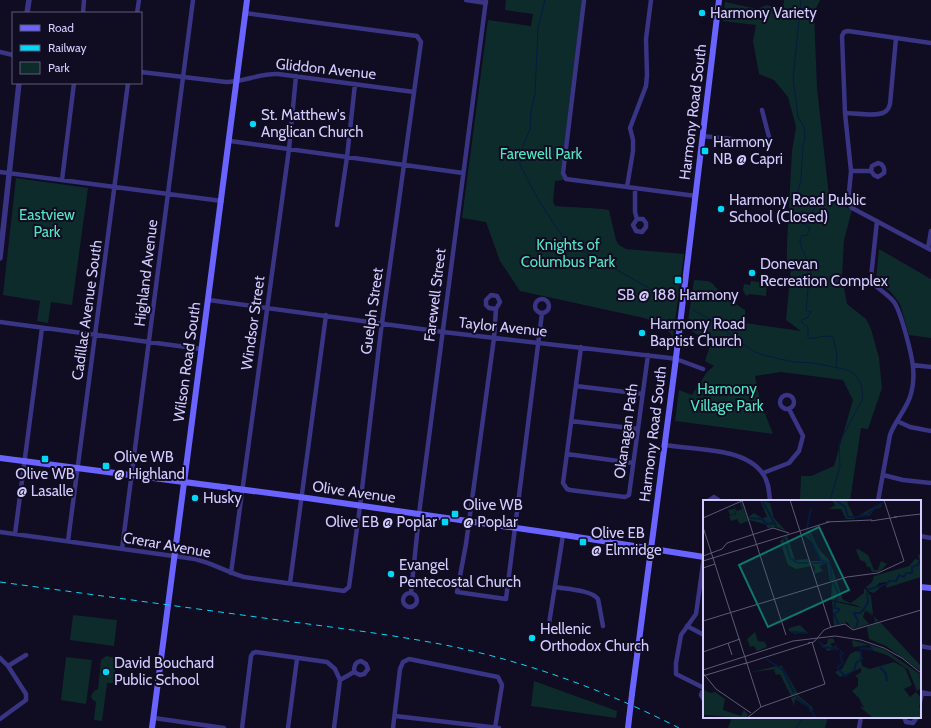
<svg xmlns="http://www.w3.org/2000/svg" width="931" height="728" font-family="Cabin,sans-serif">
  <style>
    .green { fill: #0e2b2b }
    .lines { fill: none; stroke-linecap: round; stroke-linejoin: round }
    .stream { stroke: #061a3f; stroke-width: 1 }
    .minor { stroke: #393483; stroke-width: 4.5 }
    .tertiary { stroke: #393483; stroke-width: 5.5 }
    .secondary { stroke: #6a63ff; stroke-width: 6 }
    .rail { stroke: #00d8f7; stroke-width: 1; stroke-dasharray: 6 5; stroke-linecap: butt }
    .secondary-bridge { stroke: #6a63ff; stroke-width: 6 }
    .poi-dot { fill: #00d8f7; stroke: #100c21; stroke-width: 1.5 }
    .labels { text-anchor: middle; stroke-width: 4; stroke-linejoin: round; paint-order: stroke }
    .poi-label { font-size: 15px; fill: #d3ccff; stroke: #100c21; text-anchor: start }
    .street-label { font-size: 15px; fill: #d3ccff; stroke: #100c21 }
    .park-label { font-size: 15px; fill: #52e5c4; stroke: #100c21 }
    .inset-river { fill: none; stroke: #061a3f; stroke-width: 2 }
    .inset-road { fill: none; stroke: #5e597a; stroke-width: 1 }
    .view { fill: #0f766e; fill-opacity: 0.15; stroke: #0f766e; stroke-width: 2 }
    .inset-edge { fill: none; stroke: #d3ccff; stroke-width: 2 }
  </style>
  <rect width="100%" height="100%" fill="#100c21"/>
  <path class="green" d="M506,0H582L561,172L564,180L555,181L553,202L555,206C573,208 591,207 609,210L616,240L619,245L626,249L684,254L673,336L659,323L644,318L520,291L500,261L486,222L462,218L488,20L531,26L533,14L505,10Z
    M784,0H820L814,12L817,88L829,196L834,202L852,210L844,240L842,276L847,304L866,319L871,329L879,358L882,388L868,429L861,428L850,501H800L801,476H811L834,466L853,400L843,380L781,372L755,376L760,401L773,434L675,421L679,390L692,395L707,372L714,366L705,361L711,343L687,328L694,280L708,281L713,284L722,295L745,310V323L801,331L786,320L791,268L787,260V243L792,151L796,127L788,97L774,80L759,74L753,41L756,25L723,21L725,2L758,9L766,5L783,9Z
    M16,178L88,188L72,305L51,302L48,323L37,321L40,301L3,295Z
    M879,249L931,279V338L909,335L900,304L891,292L876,280Z
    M751,281L767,283L766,296L750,294L746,296L743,290L744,284L750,285Z
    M73,615L117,620L114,646L70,640Z
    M106,656L117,658L113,683H107L102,721L94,720L96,702L92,699L91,696L94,691L98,689L101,660Z
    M66,657L92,660L86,704L61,700Z
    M534,681L617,711L616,718L531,706Z
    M732,717H828L825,728H728Z"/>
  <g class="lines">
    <path class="stream" d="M545,0L538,27L535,94L531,111L530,129L520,154V165L539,201L568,245C573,249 577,251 583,251L672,301
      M801,0L793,78L798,117L804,127L805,139L803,145L801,179L797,196L807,199L812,196L818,202L810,216L802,211L798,216L799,222L810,227L807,236L802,235C801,237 800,239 800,241C801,253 816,268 809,278L806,310L811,312L807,318L803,319L801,322L808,327V338C817,340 821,334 833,337L837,355L836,367
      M693,310L716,322L738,341L755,352L767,356L794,362L813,363L844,369L854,373L861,384L863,398L839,443L840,466L830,501
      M796,728L803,717"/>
    <path class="minor" d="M466,0L486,3
      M584,0L563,173L566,179L696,196
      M83,13L84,0
      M137,13L139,0
      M931,43L848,31L844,32L842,36L845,113L851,171L848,203L852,208L931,250
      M0,52L13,55
      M141,72L226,82C244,82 260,73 278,74L414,92
      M845,113C854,113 882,118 887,110C889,109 889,106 890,104L896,38
      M703,136L749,141L766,142L769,137L762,110
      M230,141L463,173
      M851,171H871L872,166L878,163C883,164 885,168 884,173L878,177L874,175L871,171
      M0,172L222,201
      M62,180L74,83
      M627,187L633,151V140L630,128L646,86L647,75L646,39L651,0
      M635,188V212L637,219L633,225L636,231L642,232L646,227V223L643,219H637
      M877,221L871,277L872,282C879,290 888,294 894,302C901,312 912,355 913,367C914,377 913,388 910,397C905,411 895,421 890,435L878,501
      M337,225L347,157L355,84
      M928,248L931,231
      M535 306a7 7 0 1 1 14 0a7 7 0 1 1-14 0Z
      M209,300L443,332L670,358L676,359L703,369
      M496,309L489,308L486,305V300L491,295L497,296L500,302L496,309L494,338L466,544L457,592L506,599L542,313
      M0,322L201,349
      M581,347L563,483L567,489L570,490L625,497L629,495L648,355
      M913,365L931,367
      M576,386L643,394
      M780 402a7 7 0 1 1 14 0a7 7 0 1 1-14 0Z
      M571,421L638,429
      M897,421L910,427L931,431
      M665,445C695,450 745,447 763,474C769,482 769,492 770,501
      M567,454L633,463
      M763,473L789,463L799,451L803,436L789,409
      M883,475L903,480L931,483
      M708,501L714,497L720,501
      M0,532L195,559C212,563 227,572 244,577L344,591L349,587L360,506L381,330L421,42L417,36L245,13
      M15,534L42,328
      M920,536L931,538
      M68,541L128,83
      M122,549L193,0
      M704,557L696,614L681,635L676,663V674L704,688L701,695L704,700
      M231,573L289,149L296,76
      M290,583L326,315
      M555,587C566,589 592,590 598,599L603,626
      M403 600a7 7 0 1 1 14 0a7 7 0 1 1-14 0Z
      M411,593L420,506L486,0
      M687,626L704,635
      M548,630L563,535
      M920,646L931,648
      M0,658L8,666L26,694V700L0,719
      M8,666L26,655
      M340,680L354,672C354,666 355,662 361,661L366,664L368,669L364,674L360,675L354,672
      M920,692L931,694
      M920,702L922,693
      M395,716L499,728
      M904,717L906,722L913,723L917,717
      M154,718L224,728
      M242,728L251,656L253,653L256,652L327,662L335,669L340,680L334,728
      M288,728L297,659
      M393,728L400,669L403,662L409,659L498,677L502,685L495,728
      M859,728L861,717"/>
    <path class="tertiary" d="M27,13L29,0
      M0,258L19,83"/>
    <path class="secondary" d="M0,458L307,498L558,534L704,557
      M920,587L931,588
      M632,694L675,366L719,0
      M152,728L247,0
      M628,728L629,719"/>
    <path class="rail" d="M0,582C88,594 176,606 264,618C328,627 392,634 455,647C533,664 609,692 679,728"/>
    <path class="secondary-bridge" d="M629,719L632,694"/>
  </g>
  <g class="poi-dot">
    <circle cx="702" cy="13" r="4"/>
    <circle cx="253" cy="124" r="4"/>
    <rect x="701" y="147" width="8" height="8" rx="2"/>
    <circle cx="721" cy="209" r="4"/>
    <circle cx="752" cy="273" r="4"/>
    <rect x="674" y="276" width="8" height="8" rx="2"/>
    <circle cx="642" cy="333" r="4"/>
    <rect x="41" y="455" width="8" height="8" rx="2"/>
    <rect x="102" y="462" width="8" height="8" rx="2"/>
    <circle cx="195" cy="498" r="4"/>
    <rect x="451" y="510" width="8" height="8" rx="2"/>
    <rect x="441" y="518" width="8" height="8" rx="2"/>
    <rect x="579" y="538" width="8" height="8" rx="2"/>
    <circle cx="391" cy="574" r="4"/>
    <circle cx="532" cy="638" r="4"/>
    <circle cx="106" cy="672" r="4"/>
  </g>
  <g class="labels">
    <g class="poi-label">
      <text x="710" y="18">Harmony Variety</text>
      <text x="261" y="120">St. Matthew's<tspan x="261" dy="17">Anglican Church</tspan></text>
      <text x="713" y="147">Harmony<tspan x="713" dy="17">NB @ Capri</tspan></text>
      <text x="729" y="205">Harmony Road Public<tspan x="729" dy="17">School (Closed)</tspan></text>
      <text x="760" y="269">Donevan<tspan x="760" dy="17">Recreation Complex</tspan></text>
      <text x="678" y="300" text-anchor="middle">SB @ 188 Harmony</text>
      <text x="650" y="329">Harmony Road<tspan x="650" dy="17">Baptist Church</tspan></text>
      <text x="114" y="462">Olive WB<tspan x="114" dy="17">@ Highland</tspan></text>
      <text x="45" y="479" text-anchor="middle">Olive WB<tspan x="45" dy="17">@ Lasalle</tspan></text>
      <text x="203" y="503">Husky</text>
      <text x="463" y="510">Olive WB<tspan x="463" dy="17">@ Poplar</tspan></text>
      <text x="437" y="527" text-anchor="end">Olive EB @ Poplar</text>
      <text x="591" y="538">Olive EB<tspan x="591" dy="17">@ Elmridge</tspan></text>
      <text x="399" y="570">Evangel<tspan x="399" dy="17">Pentecostal Church</tspan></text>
      <text x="540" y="634">Hellenic<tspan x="540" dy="17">Orthodox Church</tspan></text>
      <text x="114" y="668">David Bouchard<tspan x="114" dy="17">Public School</tspan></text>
    </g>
    <g class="street-label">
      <text transform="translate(326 69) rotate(6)" y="5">Gliddon Avenue</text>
      <text transform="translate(693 112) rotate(-83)" y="5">Harmony Road South</text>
      <text transform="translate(146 273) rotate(-83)" y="5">Highland Avenue</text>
      <text transform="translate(435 295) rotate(-83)" y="5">Farewell Street</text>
      <text transform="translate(87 310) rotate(-82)" y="5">Cadillac Avenue South</text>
      <text transform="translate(372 311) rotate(-82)" y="5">Guelph Street</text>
      <text transform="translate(253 323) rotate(-82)" y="5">Windsor Street</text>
      <text transform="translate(503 327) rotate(6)" y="5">Taylor Avenue</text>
      <text transform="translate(187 362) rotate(-82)" y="5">Wilson Road South</text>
      <text transform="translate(626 431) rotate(-82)" y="5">Okanagan Path</text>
      <text transform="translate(653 434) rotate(-83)" y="5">Harmony Road South</text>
      <text transform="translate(354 492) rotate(8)" y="5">Olive Avenue</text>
      <text transform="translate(167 545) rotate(10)" y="5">Crerar Avenue</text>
    </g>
    <g class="park-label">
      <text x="541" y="159">Farewell Park</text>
      <text x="47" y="220">Eastview<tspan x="47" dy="17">Park</tspan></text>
      <text x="568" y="250">Knights of<tspan x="568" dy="17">Columbus Park</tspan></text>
      <text x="727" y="394">Harmony<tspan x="727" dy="17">Village Park</tspan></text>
    </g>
  </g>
  <g transform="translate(703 500)">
    <rect width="218" height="218" fill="#100c21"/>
    <path d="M36,0H38L45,21L37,24L34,19L28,21L26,16L33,14L31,10L32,14L27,15L25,10L31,9V5L33,11L39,9ZM57,0L67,3L71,18L83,31L73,27L65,28L62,24L46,20L45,17L51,13L59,18L64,17ZM129,0H147L144,2L152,19H143L138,9H126L132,5ZM180,2L178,7L171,10L166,16L153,17ZM103,29L107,31L115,48L126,60L133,79L127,81L124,63L116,66L120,71L111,74L112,68L107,61H118L110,43L102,36L99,37L104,34ZM84,35L92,60L105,59L108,66L93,69L85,65L79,47L83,44H78L77,41ZM155,49L165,55L171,70H175L178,61L184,64L176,72H169L167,67H164L162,62L157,60L153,50ZM218,54V77L183,88L184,82L176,83L173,87L179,86L171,93L165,91L167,88L164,89L163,87L169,82L171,76L206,66L212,59L216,60L215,55ZM134,81L140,100L148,103L161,93V88L168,96L170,114L153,105L128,100L129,82ZM129,101L159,108L168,114L176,121L172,122L171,117L162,111L160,117L166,124L149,129L144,122L131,126ZM177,122L218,166V171L183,146L166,139L164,127ZM97,125L104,132L92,134L86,131V128ZM52,132L55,141L62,142L64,147L54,151L51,146L47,147L44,139ZM130,138L132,142L127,144L130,147L134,145L132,149L124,151L122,147H119L116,141L121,145L124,144L125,139ZM149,140L181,149L218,175V178L184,155L158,147L168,148L166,145L150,147ZM153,151L157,152L159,166L167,169L191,162L202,168L209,185L201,189L207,197L213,192L218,198L216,207L218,208V218H170L158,208V206L161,208L156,198L149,191L155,186V178L152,176L158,172V168L137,177L132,172L139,169L147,154ZM194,161L207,169L218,179V188L214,191L205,169ZM74,166H79L95,194L88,196L77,174L73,175L71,170L73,169L48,172ZM1,190L7,193L12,192L22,199L20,210L38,216L41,210L45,215L43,218L1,215ZM95,195L109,207L110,210L107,212L106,208L92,199L91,206L88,198Z" fill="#0e2b2b"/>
    <path class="inset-river" d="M59,0L73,26M133,0L142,7L145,17H152M153,17L163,15L181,2M46,18L59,19L64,24L71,23M104,28L108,8M104,30L118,60L127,64L129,79M81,38L87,58L95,63H105M108,63H122M130,82L135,93L131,108L137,109M164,90L184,84L186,81H193L196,75L201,77L203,73H209V67L215,65L218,58M161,109L165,102L164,93M136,125L131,114L137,110M153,128L155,121L151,113H157L161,109M88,132L105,133M116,141L120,147L136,149M157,148L169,150L168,147M137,151L140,153L137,156L140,163L134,168L142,176L149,172M63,159L80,170L91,193M177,167L183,174L184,181M151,171L153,163L159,159L157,150M93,197L106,207L113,218"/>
    <path class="inset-road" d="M39,0L83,135M87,0L128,128M191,17L218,14M0,18L41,0M168,21L194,17M123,22L169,20M0,27L58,207M0,56L19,49L24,43L70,28L86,33M0,61L126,22M0,68L12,64M0,121L144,77L175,73L201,61L181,0M25,143L29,155M105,143L111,142L121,130L128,127L142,124L150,130L218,110M0,152L37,139M41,164L107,143M0,170L90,141L132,136L158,140L181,148L199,158L218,173M0,173L13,189L48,213M0,176L43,163M44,218L58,207L122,184L109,142"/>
    <path class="view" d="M116,27L146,90L65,127L36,65Z"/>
    <rect width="218" height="218" class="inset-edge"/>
  </g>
  <rect x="12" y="12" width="130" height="72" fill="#100c21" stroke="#5e597a"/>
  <rect x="20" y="25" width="20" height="6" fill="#6a63ff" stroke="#5e597a"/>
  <text x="48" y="32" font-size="12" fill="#d3ccff">Road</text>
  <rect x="20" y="45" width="20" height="6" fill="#00d8f7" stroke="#5e597a"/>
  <text x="48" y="52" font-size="12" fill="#d3ccff">Railway</text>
  <rect x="20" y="62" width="20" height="12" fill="#0e2b2b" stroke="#5e597a"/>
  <text x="48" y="72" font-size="12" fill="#d3ccff">Park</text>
</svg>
